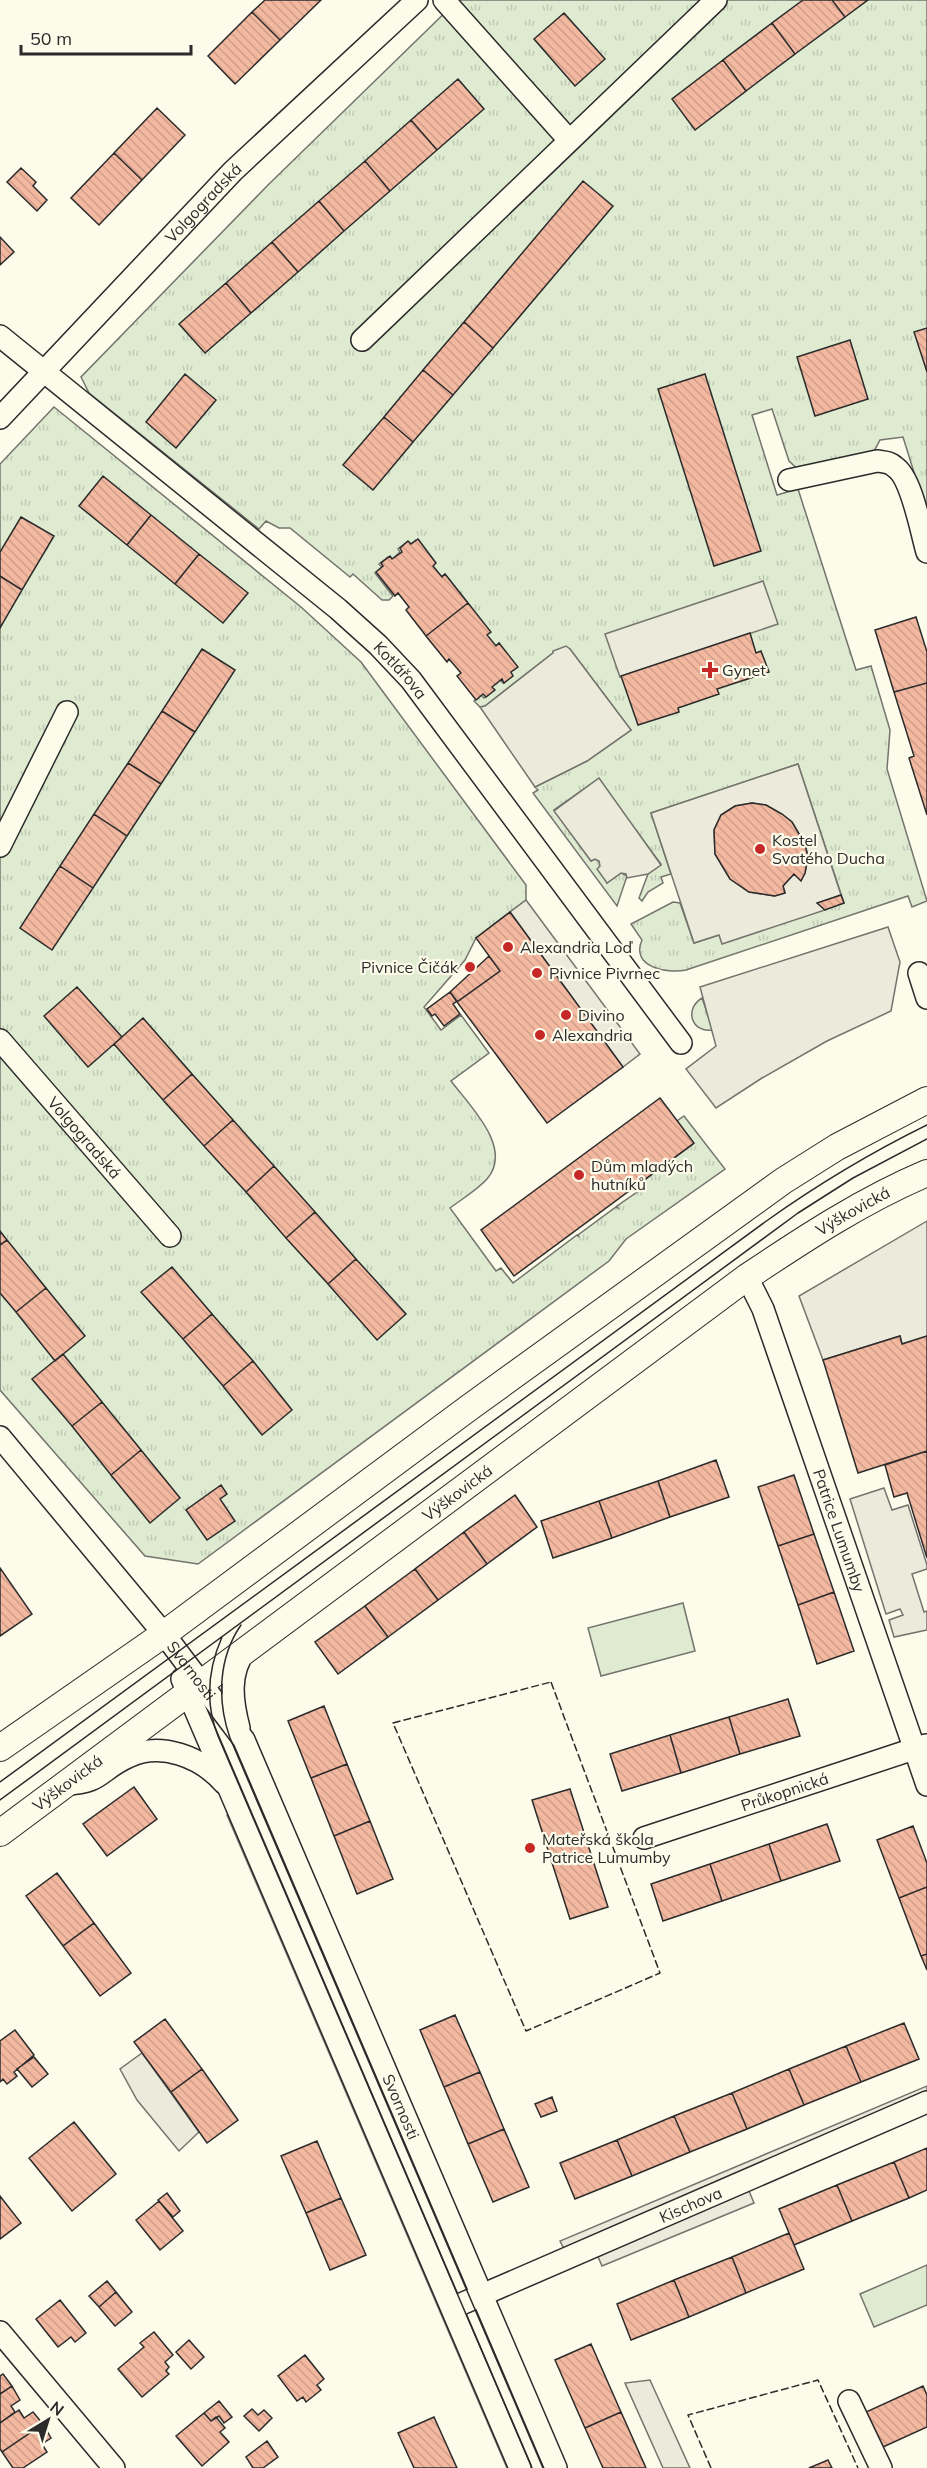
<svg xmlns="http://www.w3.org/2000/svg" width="927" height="2468" font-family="Mulish,sans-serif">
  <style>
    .grass { fill: url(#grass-tufts); stroke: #74746e; stroke-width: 1.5 }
    .garden { fill: #deebd1; stroke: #74746e; stroke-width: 1.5 }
    .parking { fill: #eceadb; stroke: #74746e; stroke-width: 1.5; fill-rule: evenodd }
    .building { fill: url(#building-back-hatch); stroke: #2b2b2b; stroke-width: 1.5 }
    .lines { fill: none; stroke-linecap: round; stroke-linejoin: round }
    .minor-casing { stroke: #2b2b2b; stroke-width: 24 }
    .tertiary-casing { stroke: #2b2b2b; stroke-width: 28 }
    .minor { stroke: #fdfbea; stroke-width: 21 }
    .tertiary { stroke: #fdfbea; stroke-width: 26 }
    .tram { stroke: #2b2b2b; stroke-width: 1.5 }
    .fence { stroke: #2b2b2b; stroke-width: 1.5; stroke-dasharray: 8 3; stroke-linecap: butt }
    .poi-dot { fill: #c62828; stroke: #fdfbea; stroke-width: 2 }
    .labels { text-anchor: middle; stroke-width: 4.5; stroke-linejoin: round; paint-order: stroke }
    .street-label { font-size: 16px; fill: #2b2b2b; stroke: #fdfbea }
    .poi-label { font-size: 16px; fill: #2b2b2b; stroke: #fdfbea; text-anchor: start }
  </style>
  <defs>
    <pattern id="grass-tufts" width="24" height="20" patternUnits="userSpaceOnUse" patternTransform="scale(1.5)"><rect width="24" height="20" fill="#deebd1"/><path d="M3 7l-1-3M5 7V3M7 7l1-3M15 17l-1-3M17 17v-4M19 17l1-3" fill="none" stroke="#bfcab4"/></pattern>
    <pattern id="building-back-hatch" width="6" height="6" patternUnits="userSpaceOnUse" patternTransform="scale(1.5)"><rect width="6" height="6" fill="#f2b8a0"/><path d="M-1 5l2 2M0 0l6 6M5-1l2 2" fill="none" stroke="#d09e8a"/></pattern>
  </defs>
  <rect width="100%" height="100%" fill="#fdfbea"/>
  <path class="grass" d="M458,0H927V514L903,437L880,440L873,453L801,472L789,461L772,409L752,415L777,495L798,489L856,670L871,666L890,730L887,769L927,901L912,907L908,896L686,970C667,974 630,967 642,940L631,924L673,902L680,903L694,943L719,935L723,943L844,903L798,764L651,813L671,874L661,877L663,883L648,892L642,901L639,898L648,874L661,864L598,779L554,810L591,861L595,859L599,861L607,883L621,873L627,876L617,906L533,793L538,790L535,787L587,761L631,730L570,649L553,653L485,706L480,707L474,701L481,695L484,698L493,691L490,688L500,680L503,683L511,676L509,673L516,667L498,644L494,647L444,575L440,577L431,566L435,563L416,540L409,545L407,542L398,549L400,552L391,560L388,557L379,564L382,567L375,573L393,596L389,600H382L353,574L350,577L290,528H279L266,521L259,529L89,393L81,377L268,185Z
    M54,407L301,607L361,662L526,885V900L476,938L465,960L424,1007L441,1030L461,1015L489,1053L451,1081C469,1105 514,1148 487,1179C477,1190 462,1199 450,1208L496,1271L501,1268L513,1283L577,1235L579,1237L578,1235L616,1207L618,1208L617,1206L637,1192L634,1188L693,1144L677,1121L684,1116L725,1169L626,1239L609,1261L198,1564L145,1556L0,1390V464Z
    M702,998L713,1030C691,1033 684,1009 702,998Z"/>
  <path class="garden" d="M683,1603L695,1651L601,1676L588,1628Z
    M927,2265V2305L874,2327L860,2294Z"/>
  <path class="parking" d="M763,581L778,624L620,677L605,634Z
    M566,646L570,649L631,730L587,761L535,787L480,707L485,706L553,653V651Z
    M798,764L841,895L818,903L825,910L722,944L719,935L694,943L651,813ZM752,803L766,805L782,814L792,822L805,844L808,857L805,873L801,880L794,874L783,886L785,893L774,896L749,892L730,879L715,854L714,830L721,815L735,806Z
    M599,778L661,865L648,874L627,878L626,874L621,873L607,883L597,869L600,866L599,861L595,859L591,861L554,811Z
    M526,900L640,1054L623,1067L510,912Z
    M888,927L900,962L891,1011L827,1041L762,1078L716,1108L686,1069L716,1046L700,987Z
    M927,1221V1336L902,1344L900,1336L823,1360L799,1296Z
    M884,1488L892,1510L908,1505L927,1565V1569L912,1574L924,1612L927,1611V1630L894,1637L889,1620L903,1615L900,1609L886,1614L850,1499Z
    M233,1812L514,2468H507L227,1815Z
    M142,2053L199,2132L179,2151L137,2100L120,2069Z
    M927,2086V2102L745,2181L754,2203L602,2266L593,2245L568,2256L560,2241Z
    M650,2380L690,2468H663L625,2383Z"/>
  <path class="building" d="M265,0H321L280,40L252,12Z
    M803,0H832L845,17L795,54L772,23Z
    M832,0H868L845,17Z
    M252,12L280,40L235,84L208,56Z
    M564,13L605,59L575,86L534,39Z
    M772,23L795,54L746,91L723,60Z
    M723,60L746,91L695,130L672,99Z
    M458,79L484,109L437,150L411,120Z
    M157,108L185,135L142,180L114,153Z
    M411,120L437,150L390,191L365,161Z
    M114,153L142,180L99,225L71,198Z
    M365,161L390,191L344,231L319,201Z
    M21,168L36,182L33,186L47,200L37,211L7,182Z
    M583,181L613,206L493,348L464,322Z
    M319,201L344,231L298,272L272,242Z
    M0,237L14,252L0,265Z
    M272,242L298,272L251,313L226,283Z
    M226,283L251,313L205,353L179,324Z
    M464,322L493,348L453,395L423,370Z
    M927,328V372L914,332Z
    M850,340L868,399L815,416L797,357Z
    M423,370L453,395L413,442L384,417Z
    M185,374L216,400L176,448L146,422Z
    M705,374L761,551L714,566L658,389Z
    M384,417L413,442L373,490L343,465Z
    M103,476L151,515L127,545L79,506Z
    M151,515L199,554L175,584L127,545Z
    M21,517L54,536L22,590L0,576V552Z
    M418,539L436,563L433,566L442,577L445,574L468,603L426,636L406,610L409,607L398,593L395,596L376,572L383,566L381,563L390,556L392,559L402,552L400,548L408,541L411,544Z
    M199,554L248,593L223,623L175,584Z
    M0,576L22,590L0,628Z
    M468,603L491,632L487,635L496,646L499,643L518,667L511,672L513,676L504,683L502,679L492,687L495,690L486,697L483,694L476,700L457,676L461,673L449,659L447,662L426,636Z
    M916,617L927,652V683L894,692L875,630Z
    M750,633L756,653L761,651L769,672L717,689L719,694L678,708L679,712L638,725L621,676Z
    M202,649L235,670L195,732L162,711Z
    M927,683V815L909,758L914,756L894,692Z
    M162,711L195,732L161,784L128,763Z
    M128,763L161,784L127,836L94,814Z
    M752,803L766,805L782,814L792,822L805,844L808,857L805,873L801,881L794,874L783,886L785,893L775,896L749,892L730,879L715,854L714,830L721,815L735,806Z
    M94,814L127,836L93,888L60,866Z
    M60,866L93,888L52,950L20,928Z
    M841,895L844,903L825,910L817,903Z
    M510,912L623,1067L547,1123L457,1002L500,971L476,938Z
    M489,956L500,971L457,1002L450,992Z
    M77,987L122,1037L88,1067L44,1016Z
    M450,992L457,1001L453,1004L460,1014L444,1026L435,1014L432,1016L427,1009Z
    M143,1018L192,1074L163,1100L114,1044Z
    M192,1074L233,1120L204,1146L163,1100Z
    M660,1098L694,1143L514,1276L481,1230Z
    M233,1120L274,1166L246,1192L204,1146Z
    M274,1166L315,1212L286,1238L246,1192Z
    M315,1212L356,1259L328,1284L286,1238Z
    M0,1231L7,1240L0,1245Z
    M7,1240L46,1288L16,1312L0,1293V1245Z
    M356,1259L406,1314L377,1340L328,1284Z
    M172,1267L212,1314L183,1339L141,1292Z
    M46,1288L85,1336L55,1361L16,1312Z
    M212,1314L253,1361L223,1386L183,1339Z
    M900,1336L902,1344L927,1336V1451L858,1473L823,1360Z
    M63,1354L102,1402L72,1426L32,1379Z
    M253,1361L292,1410L262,1435L223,1386Z
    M102,1402L141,1450L111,1475L72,1426Z
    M141,1450L180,1498L150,1523L111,1475Z
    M927,1451V1558L907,1493L894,1497L885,1465Z
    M716,1460L729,1497L670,1517L658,1481Z
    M794,1475L814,1534L778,1546L758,1487Z
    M658,1481L670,1517L612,1538L599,1501Z
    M221,1485L227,1494L220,1499L235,1521L207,1540L186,1510Z
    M515,1495L537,1527L487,1564L464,1532Z
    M599,1501L612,1538L553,1558L541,1521Z
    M464,1532L487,1564L438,1600L415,1569Z
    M814,1534L834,1592L798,1605L778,1546Z
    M0,1568L32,1614L0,1636Z
    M415,1569L438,1600L388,1637L365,1606Z
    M834,1592L854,1651L817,1664L798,1605Z
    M365,1606L388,1637L338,1674L315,1642Z
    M788,1699L800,1736L740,1754L729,1717Z
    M324,1706L347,1764L311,1778L288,1721Z
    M729,1717L740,1754L681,1773L670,1735Z
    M670,1735L681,1773L622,1791L610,1754Z
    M347,1764L370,1821L334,1836L311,1778Z
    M134,1787L157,1819L107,1856L83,1824Z
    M570,1789L608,1907L570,1919L532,1800Z
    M370,1821L393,1879L357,1894L334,1836Z
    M827,1824L840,1861L781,1881L769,1844Z
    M913,1826L927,1863V1887L899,1898L877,1840Z
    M769,1844L781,1881L722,1901L710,1864Z
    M710,1864L722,1901L663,1921L651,1884Z
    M57,1873L94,1923L63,1946L26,1896Z
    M927,1887V1954L921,1956L899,1898Z
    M94,1923L131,1973L100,1996L63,1946Z
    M927,1954V1970L921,1956Z
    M455,2015L480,2072L444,2087L420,2030Z
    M165,2019L202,2069L171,2092L134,2042Z
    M904,2023L919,2059L861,2082L846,2046Z
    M15,2030L34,2055L14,2072L17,2076L7,2084L3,2079L0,2082V2041Z
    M846,2046L861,2082L804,2105L789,2069Z
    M34,2057L48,2074L32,2087L17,2069Z
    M202,2069L238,2120L207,2143L171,2092Z
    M789,2069L804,2105L747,2129L732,2093Z
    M480,2072L504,2129L468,2144L444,2087Z
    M732,2093L747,2129L690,2152L674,2116Z
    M552,2097L557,2111L541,2117L535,2104Z
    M674,2116L690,2152L632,2176L617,2140Z
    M74,2122L116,2174L72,2211L29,2158Z
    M504,2129L529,2187L493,2202L468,2144Z
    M617,2140L632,2176L575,2199L560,2163Z
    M317,2141L341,2198L306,2213L281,2156Z
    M927,2148V2190L909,2198L894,2162Z
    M894,2162L909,2198L852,2221L837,2185Z
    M837,2185L852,2221L794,2245L779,2209Z
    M167,2193L180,2211L173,2217L158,2200Z
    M0,2196L21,2223L0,2239Z
    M341,2198L366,2255L330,2270L306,2213Z
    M159,2201L183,2231L160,2250L136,2220Z
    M789,2233L804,2269L746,2293L732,2257Z
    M732,2257L746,2293L689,2317L674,2280Z
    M674,2280L689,2317L631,2340L617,2304Z
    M107,2281L116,2292L99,2307L89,2296Z
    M116,2292L132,2312L115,2326L99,2307Z
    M60,2300L86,2333L75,2342L71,2337L58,2347L36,2319Z
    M154,2332L173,2355L165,2362L169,2367L166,2371L169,2374L142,2397L118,2369L144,2347L140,2343Z
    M189,2340L204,2357L191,2369L176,2352Z
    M591,2344L621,2412L585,2428L555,2360Z
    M305,2355L324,2379L317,2385L321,2390L306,2402L303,2397L297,2401L278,2376Z
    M3,2374L12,2386L0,2394V2376Z
    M12,2386L20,2400L11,2406L15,2412L0,2423V2394Z
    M923,2386L927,2395V2427L883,2447L866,2412Z
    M219,2401L232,2417L224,2423L219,2416L211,2421L204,2413Z
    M252,2409L258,2415L264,2410L272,2418L259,2431L244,2416Z
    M19,2410L24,2418L33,2412L43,2424L2,2452L0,2449V2423Z
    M621,2412L646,2468H603L585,2428Z
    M204,2413L211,2421L216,2417L225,2428L220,2432L229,2442L202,2466L176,2436Z
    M434,2417L457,2468H414L398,2433Z
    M43,2424L51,2438L42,2444L47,2452L23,2468H13L2,2452Z
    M267,2441L278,2457L263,2468H253L246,2457Z
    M828,2460L832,2468H809Z"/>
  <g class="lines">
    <g class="minor-casing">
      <g id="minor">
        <path d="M444,0L569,140"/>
        <path id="s1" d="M0,336L338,609L378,645L411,680L681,1043"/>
        <path d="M362,340L716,0"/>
        <path id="s2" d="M0,418L233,171L417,0"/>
        <path d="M789,480L877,461C884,462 890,462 895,467C912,478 921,532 927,552"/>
        <path d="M0,846L67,712"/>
        <path d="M919,973L927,998"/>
        <path id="s3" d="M0,1040L170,1236"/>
        <path id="s4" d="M747,1277L763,1309L927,1785"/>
        <path id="s5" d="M0,1437L164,1634L244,1740L556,2468"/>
        <path d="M182,1679L520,2468"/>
        <path d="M239,1728C232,1701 228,1673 246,1649"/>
        <path d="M66,1784C102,1783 99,1770 128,1757C161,1741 201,1757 224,1783"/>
        <path id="s6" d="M644,1838L926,1745"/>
        <path id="s7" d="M452,2308L927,2102"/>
        <path d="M0,2332L114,2468"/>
        <path d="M849,2401L881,2468"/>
      </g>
    </g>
    <g class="tertiary-casing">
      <g id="tertiary">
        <path d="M0,1748L164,1634L470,1407L783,1181L837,1147L927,1100"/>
        <path id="s8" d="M0,1833L747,1277C804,1239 863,1200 927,1173"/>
      </g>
    </g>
    <use href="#minor" class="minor"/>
    <use href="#tertiary" class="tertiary"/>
    <path class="tram" d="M241,1625C218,1658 217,1701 230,1738L543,2468
      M222,1637C208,1669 205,1703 218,1736L532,2468
      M0,1782L765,1222C817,1185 870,1153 927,1125
      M0,1800L798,1213L853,1178L927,1139"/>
    <path class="fence" d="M551,1682L660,1973L526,2031L393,1723Z
      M711,2468L688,2415L818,2380L858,2468"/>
  </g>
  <g class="poi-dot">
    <path d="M707 661h6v6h6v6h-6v6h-6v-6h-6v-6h6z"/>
    <circle cx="760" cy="849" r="6"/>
    <circle cx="508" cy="947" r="6"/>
    <circle cx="470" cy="967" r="6"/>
    <circle cx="537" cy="973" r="6"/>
    <circle cx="566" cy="1015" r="6"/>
    <circle cx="540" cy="1035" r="6"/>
    <circle cx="579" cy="1175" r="6"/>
    <circle cx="530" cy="1848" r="6"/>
  </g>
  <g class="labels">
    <g class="street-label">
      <text dy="6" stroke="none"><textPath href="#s2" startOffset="296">Volgogradská</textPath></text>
      <text dy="6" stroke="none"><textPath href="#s1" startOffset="522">Kotlářova</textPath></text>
      <text dy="6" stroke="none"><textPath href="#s3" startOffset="129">Volgogradská</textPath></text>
      <text dy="6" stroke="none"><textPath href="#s8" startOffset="1056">Výškovická</textPath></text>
      <text dy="6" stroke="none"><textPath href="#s8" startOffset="570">Výškovická</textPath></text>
      <text dy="6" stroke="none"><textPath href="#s4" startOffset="270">Patrice Lumumby</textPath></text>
      <text dy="6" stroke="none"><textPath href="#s5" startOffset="302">Svornosti</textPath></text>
      <text dy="6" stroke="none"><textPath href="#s8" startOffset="84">Výškovická</textPath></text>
      <text dy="6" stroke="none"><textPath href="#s6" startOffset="148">Průkopnická</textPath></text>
      <text dy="6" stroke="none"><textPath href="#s5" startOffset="788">Svornosti</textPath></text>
      <text dy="6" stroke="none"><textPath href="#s7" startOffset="260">Kischova</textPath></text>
    </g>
    <g class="poi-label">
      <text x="722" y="676">Gynet</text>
      <text x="772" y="846">Kostel<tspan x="772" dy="18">Svatého Ducha</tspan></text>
      <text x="520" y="953">Alexandria Loď</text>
      <text x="458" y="973" text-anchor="end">Pivnice Čičák</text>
      <text x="549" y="979">Pivnice Pivrnec</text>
      <text x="578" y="1021">Divino</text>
      <text x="552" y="1041">Alexandria</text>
      <text x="591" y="1172">Dům mladých<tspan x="591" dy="18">hutníků</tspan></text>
      <text x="542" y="1845">Mateřská škola<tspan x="542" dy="18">Patrice Lumumby</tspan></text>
    </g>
  </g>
  <g transform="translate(48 2420) rotate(38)" stroke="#fdfbea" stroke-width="4.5" paint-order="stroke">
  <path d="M0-4.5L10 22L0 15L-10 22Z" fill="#2b2b2b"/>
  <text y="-9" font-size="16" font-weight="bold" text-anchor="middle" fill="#2b2b2b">N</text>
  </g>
  <path d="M21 45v9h170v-9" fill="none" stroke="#2b2b2b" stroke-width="3"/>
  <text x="30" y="45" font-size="18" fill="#2b2b2b" stroke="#fdfbea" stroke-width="4.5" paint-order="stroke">50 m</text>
</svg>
